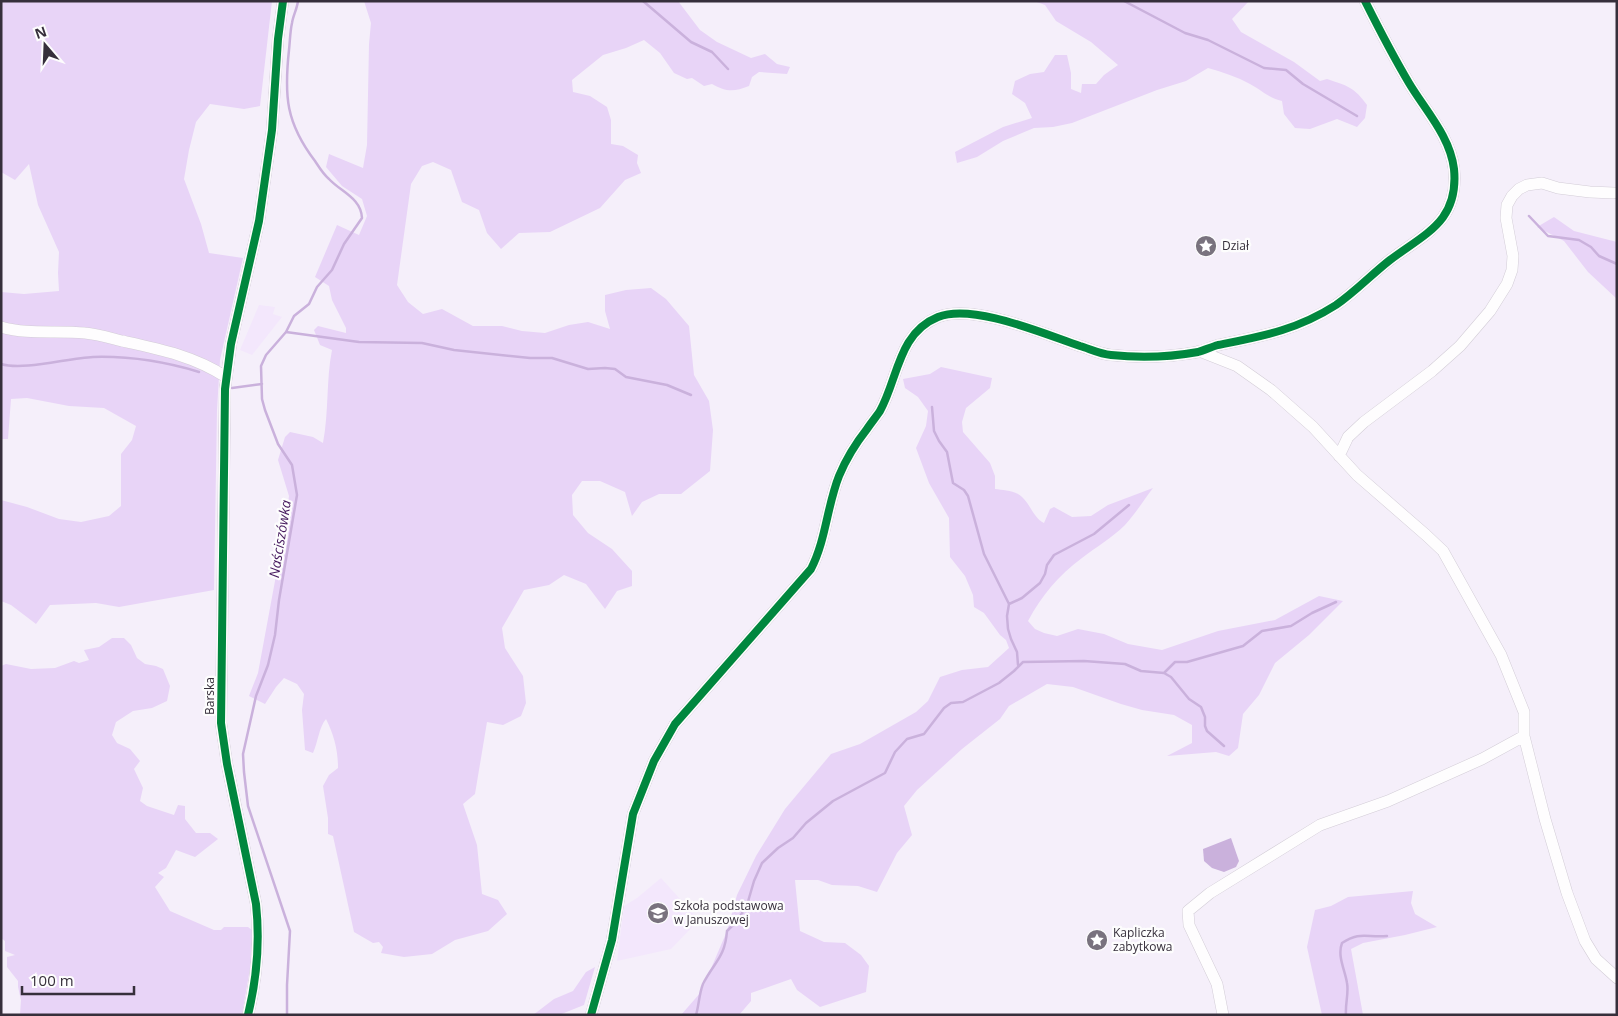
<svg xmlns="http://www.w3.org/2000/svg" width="1618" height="1016" font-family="'Open Sans',sans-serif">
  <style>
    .built { fill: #f3e7fc }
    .green { fill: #e8d4f7 }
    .water { fill: #cab1dc }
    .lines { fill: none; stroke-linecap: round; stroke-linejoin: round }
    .stream { stroke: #cab1dc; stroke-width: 2.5 }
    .minor-casing { stroke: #d3cdd7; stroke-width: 12 }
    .minor { stroke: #fefdfe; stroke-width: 11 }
    .cycleway-casing { stroke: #fdfdfd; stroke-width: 11 }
    .cycleway { stroke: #00873e; stroke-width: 8 }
    .labels { text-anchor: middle; stroke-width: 4.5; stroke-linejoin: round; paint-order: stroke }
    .poi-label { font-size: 12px; fill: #362f3b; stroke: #fdfdfd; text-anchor: start }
    .street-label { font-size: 12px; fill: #362f3b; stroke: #fdfdfd }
    .water-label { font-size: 14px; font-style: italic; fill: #461a5e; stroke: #fdfdfd }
  </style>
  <rect width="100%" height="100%" fill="#f5effa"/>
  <path class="built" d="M259,305L275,307L273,314L282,317L252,355L240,350Z
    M661,878L699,920L671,949L617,961L624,906L637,898Z"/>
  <path class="green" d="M1,1H272L260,106L244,109L210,104L196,122L189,150L184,179L201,224L209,253L243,258L220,360L217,410L214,590L119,607L96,603L50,605L36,624L11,605L1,601V500L27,507L59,519L81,522L109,516L121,506V454L132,440L136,426L104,408L69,406L27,398L11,399L8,439H1V292L24,294L59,291L58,273L59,252L38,205L29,164L15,180L1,172Z
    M364,1H678L700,30L717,42L751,58L765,54L777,64L790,67L787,74L759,72L752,77L749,86C734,92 726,92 712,84L704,86L692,78L687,79L674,73L660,53L644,40L626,48L603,55L572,80L573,92L590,96L607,107L611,120V144L623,146L638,155L637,163L641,173L625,180L600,208L550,232L519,233L501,249L487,233L479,210L462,202L451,170L433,162L422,166L411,184L397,285L408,302L423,314L442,309L473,326H502L522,331L545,333L569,325L588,322L610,329L605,311V295L626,290L651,288L666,299L689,326L694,375L709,401L713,430L710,471L681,494H659L642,502L632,516L625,492L600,481H582L572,495L573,515L588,533L612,549L632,571V586L617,591L605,609L586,584L564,575L549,585L524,590L502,628L505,648L523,676L526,703L521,716L503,725L487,722L475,794L463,804L477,845L482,894L498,900L507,914L488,931L455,940L432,954L404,957L381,953L383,947L379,942L373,943L354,932L333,836L328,834V818L323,786L329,775L338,768C338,750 334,735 326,719C319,727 318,742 313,753L305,750L302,710L304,694L297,684L284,678L276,687L265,704L249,696L258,673L282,543L289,496L278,460L285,437L290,432L313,437L323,443C329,412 326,380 332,350L320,345L314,330L318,326L346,333V328L332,300L329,286L315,277L337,225L359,235L367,216L362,199L342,186L326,167L329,154L363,168L367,145L369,44L371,23Z
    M1034,1H1249L1232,19L1241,32L1294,62L1320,81L1327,79C1348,86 1354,87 1367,105L1365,118L1357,127L1337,119L1310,129L1295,128L1284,114L1282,101C1267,97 1263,91 1250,84C1237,77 1223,72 1208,68L1186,81L1157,90L1072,123L1053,127L1034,128L1003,141L977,157L957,163L955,152L1003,127L1032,118L1025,103L1012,94L1015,81L1030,74L1044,72L1055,55H1067L1071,73V89L1081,93L1082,84H1096L1104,75L1118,65L1091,42L1056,21L1045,5Z
    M1554,217L1574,231L1617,242V299L1588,272L1564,241L1537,227Z
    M941,367L992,378L990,388L966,408L962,422L963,432L990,463L995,476V489C1002,490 1011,490 1018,494C1030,501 1032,517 1044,523L1050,509L1054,507L1072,517L1091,516L1108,505L1153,488C1144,500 1135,514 1125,525C1112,538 1096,547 1082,558C1058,576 1042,595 1028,621L1035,629L1044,633L1057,636L1078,629L1104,634L1128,644L1162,650L1218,631L1275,620L1319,596L1343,601L1309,635L1275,663L1259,695L1243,714L1238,748L1229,756L1216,752L1167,756L1192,743V725L1174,715L1142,710L1121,704L1073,687L1047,684L1009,706L1000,719L962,749L917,790L904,806L912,835L897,853L877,892L858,886L832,885L818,880H795L800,931L824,942L845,943L861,955L869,966L866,992L820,1007L797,990L791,979L751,993V1001L739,1015H681L701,992L727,931L737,895L756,856L785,809L831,754L860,744L916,712L928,701L940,677L962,670L988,667L1009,648L1006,640L1000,635L984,613L974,607L973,595L965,576L950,557L949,518L929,483L916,448L926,426L928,411L918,397L905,388L903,379L930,374Z
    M112,638H124L131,645L137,658L145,664L156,666L163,669L170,686L167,701L152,708L133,711L116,722L112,735L117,743L130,749L140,761L134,769L143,788L140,801L147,806L174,815L178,805L185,806V819L196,833H210L218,839L195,857L176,850L166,868L158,873L164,877L155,887L170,911L214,930H221L224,927H248L252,930V957L242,1015H12L20,1014L21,1000L18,987V981L7,967V957L15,955L5,951V941L1,938V666L6,664L31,669L55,668L74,661L79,663L89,660L84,650L99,647Z
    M1413,891L1411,903L1415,914L1437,927L1405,935L1363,943L1351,949L1363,1015H1322L1307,947L1315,910L1331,906L1348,897Z
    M595,967L584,1005L559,1015H533L554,999L573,991L586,972Z"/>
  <path class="water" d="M1231,838L1239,861L1236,867L1224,872L1212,868L1204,861L1203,849Z"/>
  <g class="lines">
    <path class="stream" d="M643,1L691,42L712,52L728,69
      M1124,1L1185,33L1208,40L1264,68L1286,70L1303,84L1357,116
      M1529,216L1548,236L1579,240L1591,247L1599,256L1617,264
      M286,332L359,342L422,343L454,350L530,358H552L588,369L605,368L615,369L626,377L667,385L691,395
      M1,364C23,371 68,358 93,357C127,356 166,362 199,372
      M232,388L262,384
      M932,407L934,431L939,441L947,452L953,483L964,490L968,496L984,554L1009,604L1007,616L1008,629L1011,639L1017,652L1018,665
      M1009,604L1022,598L1040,583L1045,574L1047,565L1054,555L1094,534L1129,505
      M1164,673L1171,677L1189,699L1201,707L1205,717V726L1207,731L1224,746
      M287,1015V985L290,931L248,806L244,772L243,754L256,696L268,665L275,635L279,600L297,495L292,465L278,444L265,410L262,399L261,366L266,355L286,332L294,316L309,304L317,287L332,270L344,244L362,218C361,198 341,192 329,179C323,174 319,167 315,161C286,123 284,96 289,50C290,41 290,32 292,23C293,16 297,9 298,1
      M696,1015C699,1005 699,994 703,984C714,962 725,958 727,931L738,920L747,905L754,881L762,863L778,848L793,838L806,823L833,801L885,773L895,752L907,739L924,734L944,708L951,703L963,702L999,683L1014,671L1023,662L1084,661L1125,664L1141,671L1164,673L1175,662H1187L1243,646L1262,631L1291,626L1312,613L1336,602
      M1346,1015C1345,1004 1349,993 1347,983C1345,970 1337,956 1342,943C1360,931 1367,938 1387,936"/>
    <g class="minor-casing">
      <path id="minor" d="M1,327C28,335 57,330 85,333C97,334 110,338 122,341C159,349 194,356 226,377
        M1199,351L1237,366L1271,390L1313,427L1357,475L1426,535L1443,551L1501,655L1524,712V736L1545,819L1567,893L1585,941L1596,959L1617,978
        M1339,456L1348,437L1364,422L1432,371L1460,346L1490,311L1507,284L1512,270L1513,256L1506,218L1507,205L1512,196L1519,189L1527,185L1542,183L1558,188L1590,192L1614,193
        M248,1015C257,978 260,941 256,904L227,764L221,723L225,389L231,344L259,221L272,130L278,39L283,1
        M591,1015L612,940L633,814L654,761L675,724L811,569C826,540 827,506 839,476C846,459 856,443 867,429C871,423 876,417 880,411C898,379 898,333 938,317C973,303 1044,334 1080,346C1090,349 1100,354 1111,355C1139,358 1170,357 1198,352C1205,350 1211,347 1218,345C1263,336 1297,330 1336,305C1355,292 1372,274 1390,260C1426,233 1459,221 1454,169C1450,136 1425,110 1409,83C1393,56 1379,29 1365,1
        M1223,1015L1217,984L1189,925L1188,911L1210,893L1320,825L1388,801L1482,759L1524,736"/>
    </g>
    <use href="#minor" class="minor"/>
    <g class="cycleway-casing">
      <path id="cycleway" d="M248,1015C257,978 260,941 256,904L227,764L221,723L225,389L231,344L259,221L272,130L278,39L283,1
        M591,1015L612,940L633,814L654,761L675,724L811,569C826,540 827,506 839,476C846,459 856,443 867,429C871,423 876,417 880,411C898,379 898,333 938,317C973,303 1044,334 1080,346C1090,349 1100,354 1111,355C1139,358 1170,357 1198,352C1205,350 1211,347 1218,345C1263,336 1297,330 1336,305C1355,292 1372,274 1390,260C1426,233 1459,221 1454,169C1450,136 1425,110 1409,83C1393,56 1379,29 1365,1"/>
    </g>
    <use href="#cycleway" class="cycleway"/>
  </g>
  <defs>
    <g id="sight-disc" transform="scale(1.125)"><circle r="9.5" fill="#79727e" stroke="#fdfdfd"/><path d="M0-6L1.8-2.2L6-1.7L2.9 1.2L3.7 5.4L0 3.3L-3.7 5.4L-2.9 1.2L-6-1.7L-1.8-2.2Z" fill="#fff"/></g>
    <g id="school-disc" transform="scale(1.125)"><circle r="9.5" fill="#79727e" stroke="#fdfdfd"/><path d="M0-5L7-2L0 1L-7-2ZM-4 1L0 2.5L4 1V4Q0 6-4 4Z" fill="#fff"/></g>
  </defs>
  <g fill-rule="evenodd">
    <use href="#sight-disc" x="1206" y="246"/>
    <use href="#school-disc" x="658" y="913"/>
    <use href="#sight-disc" x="1097" y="940"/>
  </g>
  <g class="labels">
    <g class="poi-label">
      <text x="1222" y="250">Dział</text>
      <text x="674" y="910">Szkoła podstawowa<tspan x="674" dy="14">w Januszowej</tspan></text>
      <text x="1113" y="937">Kapliczka<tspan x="1113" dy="14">zabytkowa</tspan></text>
    </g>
    <g class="street-label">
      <text transform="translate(210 696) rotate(-90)" y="4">Barska</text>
    </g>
    <g class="water-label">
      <text transform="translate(280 539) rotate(-81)" y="5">Naściszówka</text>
    </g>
  </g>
  <rect width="1618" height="1016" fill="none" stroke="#362f3b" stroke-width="5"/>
  <g transform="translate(45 45) rotate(341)" stroke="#fdfdfd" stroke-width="4" paint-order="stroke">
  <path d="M0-4L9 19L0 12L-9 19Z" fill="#362f3b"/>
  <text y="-8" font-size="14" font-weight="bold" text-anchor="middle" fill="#362f3b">N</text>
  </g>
  <path d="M22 986v8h112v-8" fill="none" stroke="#362f3b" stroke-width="2.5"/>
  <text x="30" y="986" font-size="15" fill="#362f3b" stroke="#fdfdfd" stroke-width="4" paint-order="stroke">100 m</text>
</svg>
